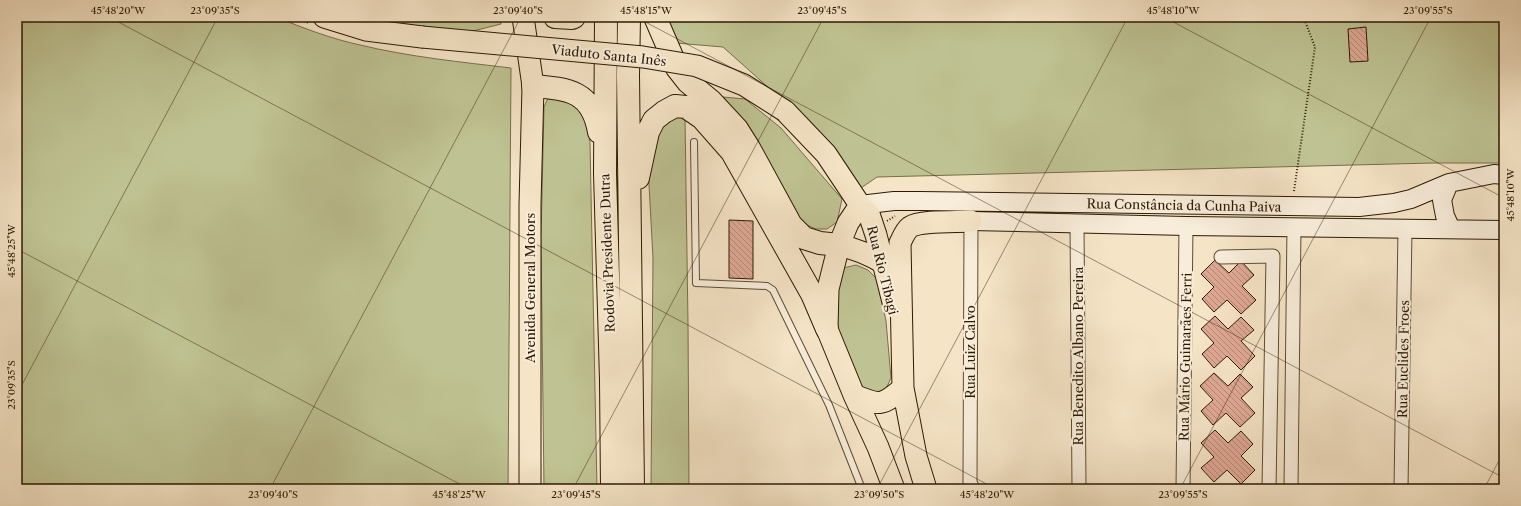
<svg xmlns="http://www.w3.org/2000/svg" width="1521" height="506" font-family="'Libre Caslon Text',serif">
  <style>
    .grass { fill: #bfc393; stroke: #766e4b }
    .building { fill: url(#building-back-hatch); stroke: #2c1a03 }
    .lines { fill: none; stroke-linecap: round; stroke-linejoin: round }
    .lane-casing { stroke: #5e4c34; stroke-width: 8 }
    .street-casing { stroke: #5e4c34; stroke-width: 15 }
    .secondary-casing { stroke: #2c1a03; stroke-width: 20 }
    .primary-casing { stroke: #2c1a03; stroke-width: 23 }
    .highway-casing { stroke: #2c1a03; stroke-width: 24 }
    .path { stroke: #2c1a03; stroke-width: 2; stroke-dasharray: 1 2; stroke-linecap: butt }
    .lane { stroke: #f8edda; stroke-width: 6 }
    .street { stroke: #f8edda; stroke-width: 13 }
    .secondary { stroke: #f8edda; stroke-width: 18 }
    .primary { stroke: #f5e4c6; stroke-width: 21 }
    .highway { stroke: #f5e4c6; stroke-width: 22 }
    .primary-bridge-casing { stroke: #2c1a03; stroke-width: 23; stroke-linecap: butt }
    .primary-bridge { stroke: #f5e4c6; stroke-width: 21 }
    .ticks { fill: none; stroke: #2c1a03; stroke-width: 1; stroke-opacity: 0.45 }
    .labels { text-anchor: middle; stroke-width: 4; stroke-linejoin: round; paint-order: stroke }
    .street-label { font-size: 13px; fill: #2c1a03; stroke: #f8edda }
    .neatline { fill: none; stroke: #2c1a03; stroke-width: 1.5 }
    .ticks-label { font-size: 10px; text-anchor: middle; fill: #2c1a03 }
  </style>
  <defs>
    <pattern id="building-back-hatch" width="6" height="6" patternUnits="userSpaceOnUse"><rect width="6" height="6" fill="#dfa894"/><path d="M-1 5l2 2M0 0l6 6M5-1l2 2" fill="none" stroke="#b58877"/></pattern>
  </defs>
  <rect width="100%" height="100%" fill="#f5e4c6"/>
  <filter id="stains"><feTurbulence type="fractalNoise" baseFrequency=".005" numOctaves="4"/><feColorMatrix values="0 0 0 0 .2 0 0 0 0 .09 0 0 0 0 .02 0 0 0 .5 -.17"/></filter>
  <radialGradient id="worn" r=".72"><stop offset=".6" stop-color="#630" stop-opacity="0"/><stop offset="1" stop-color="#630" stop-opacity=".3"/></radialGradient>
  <path class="grass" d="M17,17H276C303,28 332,39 360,45C410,57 461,62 511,68L508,489H17Z
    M352,17H500L501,24L469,32L368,22Z
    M662,17H1504V163H1433L877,177L861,188L788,105L723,47L676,43Z
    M560,94L587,112L590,143L597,489H544L541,238L544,107L548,98Z
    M723,97L745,99L781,128L842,199L837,222L827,229H816L802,223L756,144Z
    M677,116L685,118L688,324L689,489H651L653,258L648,166L652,135L666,118Z
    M856,265L868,270L877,279L886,321L891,378L885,391L877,394L866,392L860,384L837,334V279L843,268Z"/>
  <path class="building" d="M1366,27L1368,61L1350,62L1348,29Z
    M729,220L753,221V279L729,278Z
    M1215,260L1229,273L1241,261L1254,275L1242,286L1256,300L1241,314L1227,300L1214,312L1202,299L1214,287L1201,274Z
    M1215,316L1228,329L1241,317L1254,330L1241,341L1255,356L1241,370L1227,356L1214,368L1202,354L1214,343L1201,329Z
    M1214,373L1228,386L1240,374L1253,387L1241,398L1255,413L1240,427L1226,413L1213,425L1201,411L1213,400L1200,386Z
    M1215,430L1228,443L1241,431L1253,444L1241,456L1255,470L1241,484L1227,470L1214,482L1201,468L1214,457L1201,443Z"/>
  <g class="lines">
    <g class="lane-casing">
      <path id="lane" d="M694,142L696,283L767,286L773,290L829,405L862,489"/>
    </g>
    <g class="street-casing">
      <path id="street" d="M971,221L970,482L973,489
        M1077,223L1079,489
        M1221,257L1273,256L1269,489
        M1183,489L1186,226
        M1291,489L1294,227
        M1401,489L1405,229"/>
    </g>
    <g class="secondary-casing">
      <path id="secondary" d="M1449,183L1442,200L1445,216L1451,229
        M860,205L894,201H920L1359,207L1394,203L1411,199L1449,183L1494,174L1504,175
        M971,221L1186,226L1504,230"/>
    </g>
    <g class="primary-casing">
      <path id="primary" d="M324,17L366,30L422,37
        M523,17L533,86L530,205V489
        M785,111L826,154L860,205L869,214L876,235L893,302
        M860,205L848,223L839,245L828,289L827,329L854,395L878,447L894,489
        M839,245C856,249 869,254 883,263
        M854,395C880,406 882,406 903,388
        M926,489L916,456L903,388L900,243C903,237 905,231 910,227C921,220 957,222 971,221"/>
    </g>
    <g class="highway-casing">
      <path id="highway" d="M555,17L572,18L574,17
        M606,17L605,173L611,380L612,489
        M629,17L628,76L633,489
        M655,17L677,68L688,82L711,101L737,129L749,148L791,225L804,238L820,243L839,245
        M533,86C569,89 592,91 599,132
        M638,178L648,132L654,120L664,112L675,106L686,107L702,118L732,152L812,294L827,329"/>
    </g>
    <path class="path" d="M293,17L309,23
      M1294,191L1315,47L1305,21L1301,17
      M887,221L895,216"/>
    <use href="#lane" class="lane"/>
    <use href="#street" class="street"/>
    <use href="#secondary" class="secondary"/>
    <use href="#primary" class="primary"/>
    <use href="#highway" class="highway"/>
    <g class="primary-bridge-casing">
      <path id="primary-bridge" d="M422,37L643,57L697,66L744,85L785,111"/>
    </g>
    <use href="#primary-bridge" class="primary-bridge"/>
  </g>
  <path class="ticks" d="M109,17L996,489M636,17L1504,478M1164,17L1504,198M17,249L469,489M17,394L218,17M270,489L521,17M573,489L824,17M877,489L1128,17M1180,489L1431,17M1484,489L1504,451"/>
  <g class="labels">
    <g class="street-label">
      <text transform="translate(609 55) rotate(6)" y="5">Viaduto Santa Inês</text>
      <text transform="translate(1184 205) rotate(1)" y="5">Rua Constância da Cunha Paiva</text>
      <text transform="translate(607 253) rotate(-92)" y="5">Rodovia Presidente Dutra</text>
      <text transform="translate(883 270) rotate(76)" y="5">Rua Rio Tibagi</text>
      <text transform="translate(530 288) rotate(-90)" y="5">Avenida General Motors</text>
      <text transform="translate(970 352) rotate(-90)" y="5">Rua Luiz Calvo</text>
      <text transform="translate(1078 356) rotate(-90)" y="5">Rua Benedito Albano Pereira</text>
      <text transform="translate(1185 357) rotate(-89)" y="5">Rua Mário Guimarães Ferri</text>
      <text transform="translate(1403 359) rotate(-89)" y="5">Rua Euclides Froes</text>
    </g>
  </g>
  <rect width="1521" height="506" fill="none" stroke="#f5e4c6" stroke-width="44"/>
  <rect x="22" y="22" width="1477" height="462" class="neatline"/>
  <g class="ticks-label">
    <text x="118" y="14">45°48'20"W</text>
    <text x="215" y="14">23°09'35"S</text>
    <text x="518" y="14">23°09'40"S</text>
    <text x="646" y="14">45°48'15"W</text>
    <text x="822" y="14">23°09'45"S</text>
    <text x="1173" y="14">45°48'10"W</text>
    <text x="1428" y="14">23°09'55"S</text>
    <text transform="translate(1510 195) rotate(-90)" y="4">45°48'10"W</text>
    <text transform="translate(11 251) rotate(-90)" y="4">45°48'25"W</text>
    <text transform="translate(11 385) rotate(-90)" y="4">23°09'35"S</text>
    <text x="273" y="498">23°09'40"S</text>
    <text x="459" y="498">45°48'25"W</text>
    <text x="576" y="498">23°09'45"S</text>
    <text x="879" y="498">23°09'50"S</text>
    <text x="987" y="498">45°48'20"W</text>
    <text x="1183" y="498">23°09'55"S</text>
  </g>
  <rect width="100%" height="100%" filter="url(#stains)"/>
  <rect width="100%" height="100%" fill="url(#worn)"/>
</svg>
